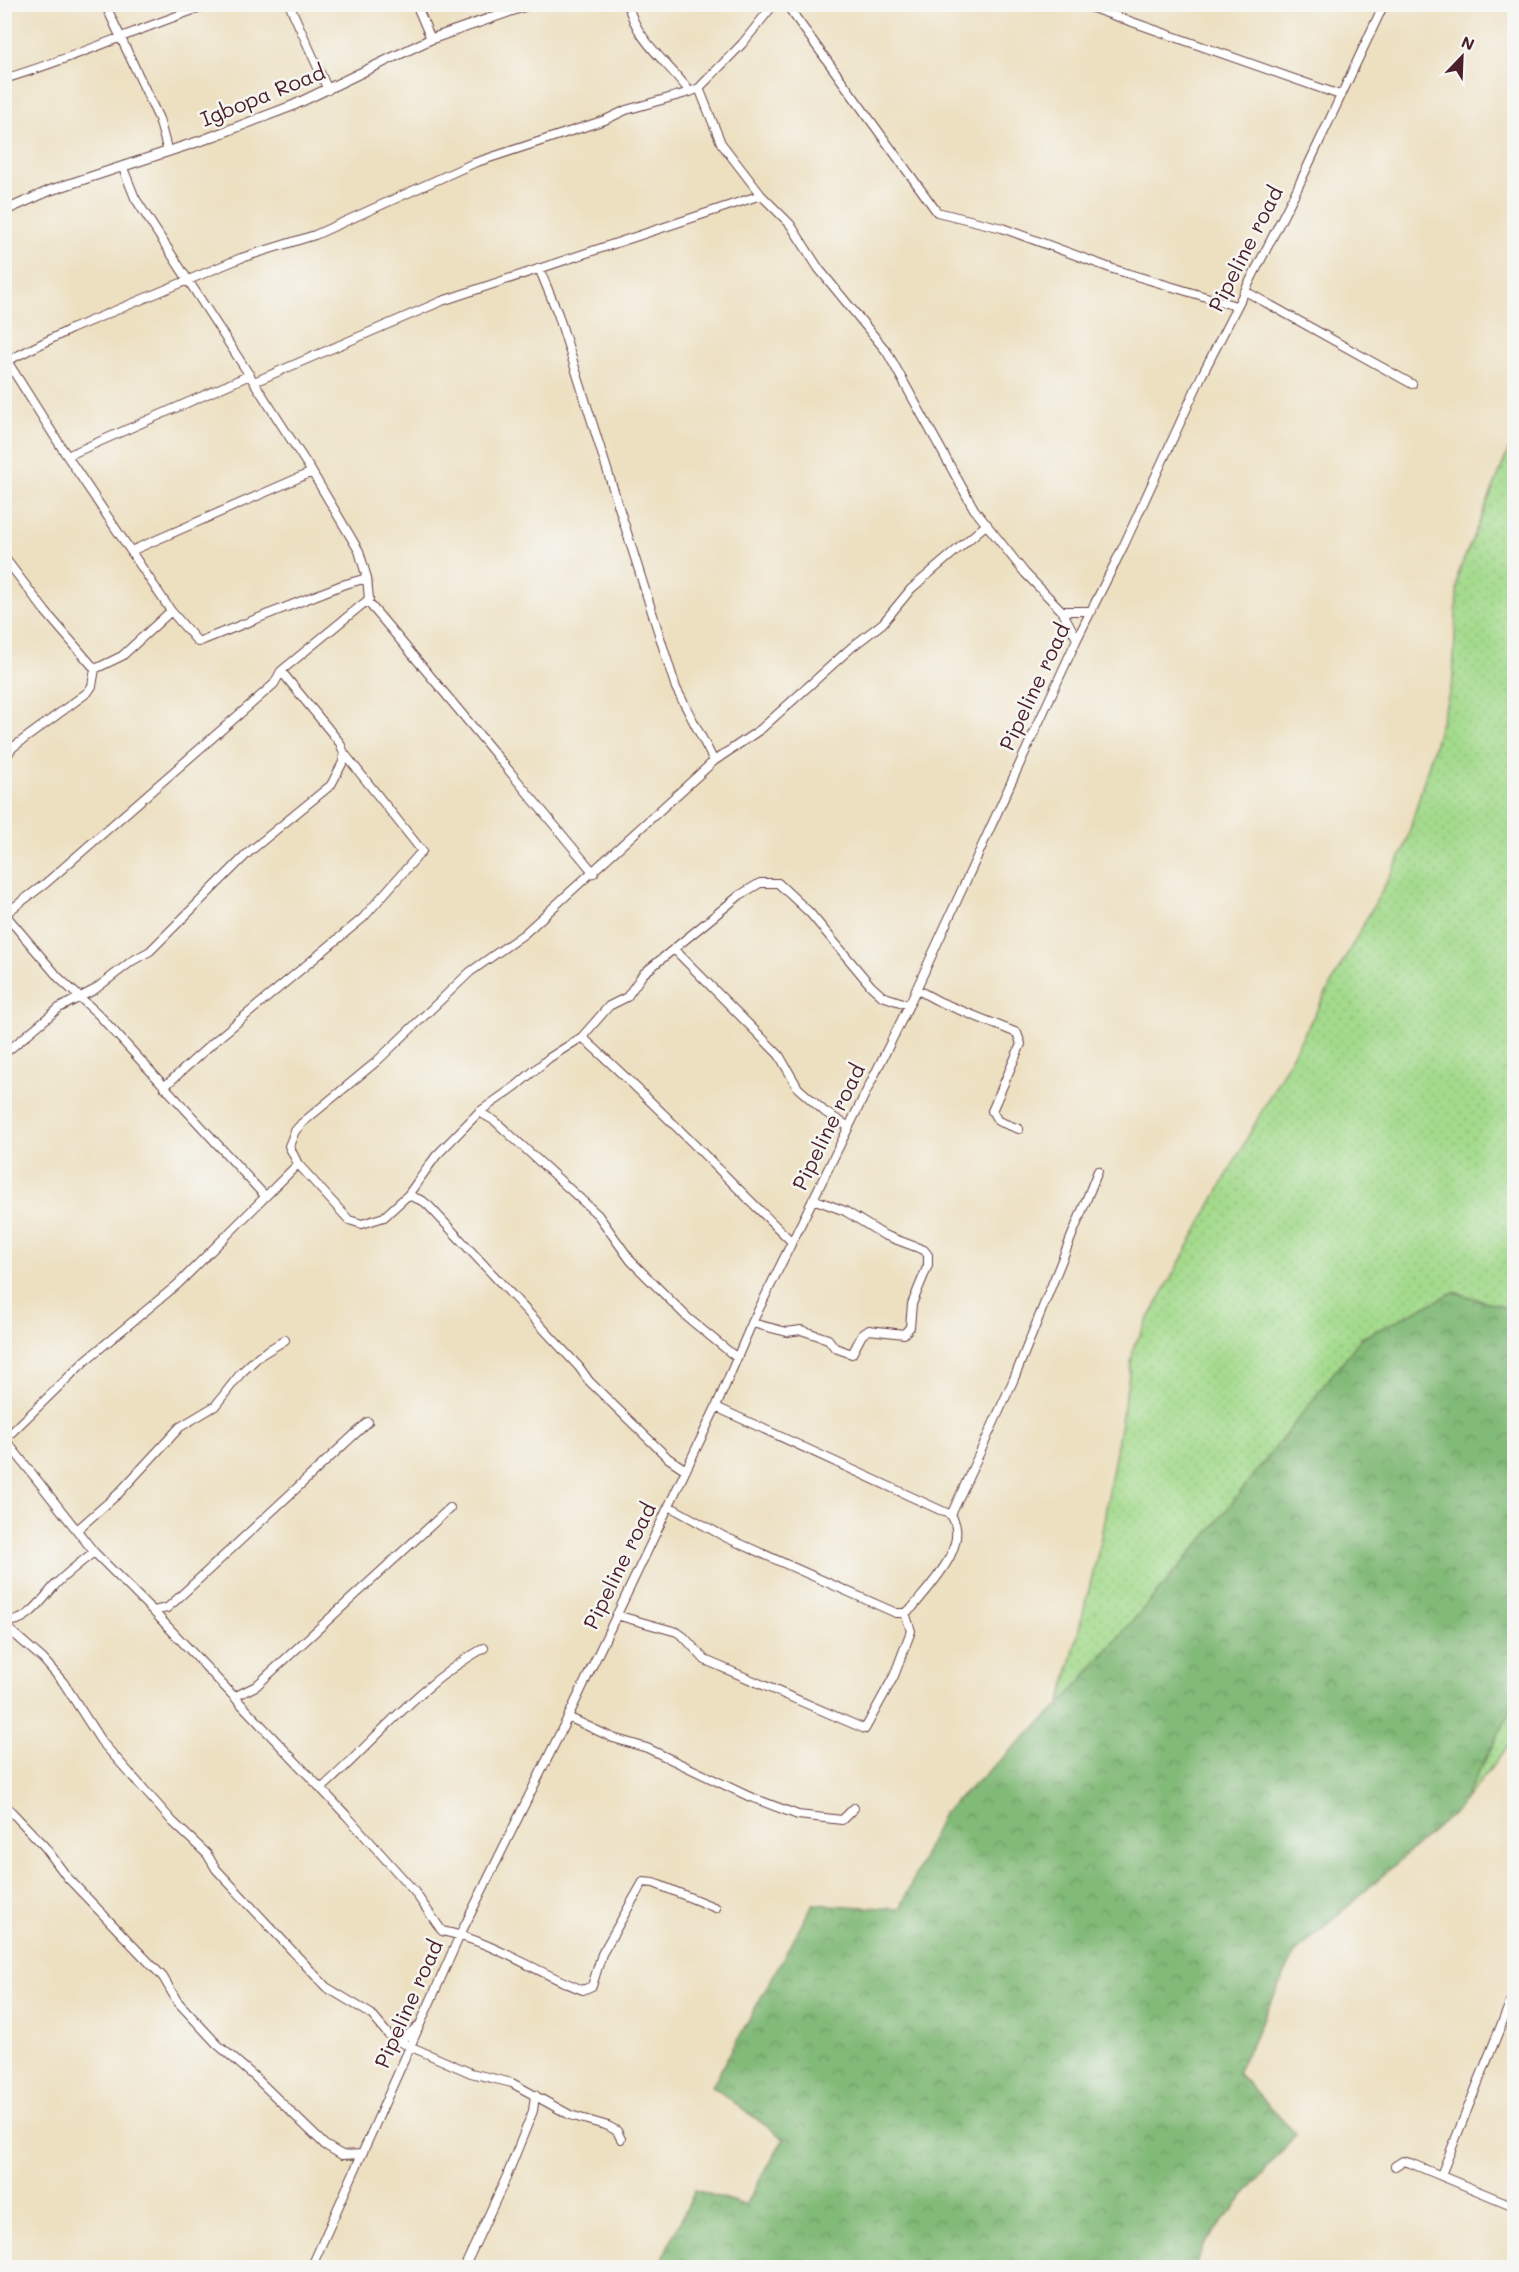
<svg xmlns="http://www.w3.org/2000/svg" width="1519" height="2272" font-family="Mali,sans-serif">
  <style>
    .grass { fill: url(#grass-dots); stroke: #767c5c; stroke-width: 1.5 }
    .forest { fill: url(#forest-crowns); stroke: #666c52; stroke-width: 1.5 }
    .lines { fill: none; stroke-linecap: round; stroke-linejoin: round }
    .minor-casing { stroke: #623c42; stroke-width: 10 }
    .tertiary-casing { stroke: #623c42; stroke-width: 11 }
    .minor { stroke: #fff; stroke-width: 8 }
    .tertiary { stroke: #fff; stroke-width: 9 }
    .labels { text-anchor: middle; stroke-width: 5; stroke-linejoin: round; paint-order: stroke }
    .street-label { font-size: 21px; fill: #4a1f2b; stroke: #f6f6f2 }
  </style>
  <defs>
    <pattern id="grass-dots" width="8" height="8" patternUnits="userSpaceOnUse" patternTransform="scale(1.5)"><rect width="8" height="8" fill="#a3da8c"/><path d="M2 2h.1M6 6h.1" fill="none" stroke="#8ebb79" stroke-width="1.8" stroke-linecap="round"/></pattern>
    <pattern id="forest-crowns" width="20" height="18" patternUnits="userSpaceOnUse" patternTransform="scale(1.5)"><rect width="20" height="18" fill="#82ba78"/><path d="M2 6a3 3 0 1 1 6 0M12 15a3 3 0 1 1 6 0" fill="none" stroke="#6c9763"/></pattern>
  </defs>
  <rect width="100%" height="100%" fill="#f6f6f2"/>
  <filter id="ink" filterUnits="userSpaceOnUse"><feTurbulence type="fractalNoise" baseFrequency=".0167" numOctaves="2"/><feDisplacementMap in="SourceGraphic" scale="12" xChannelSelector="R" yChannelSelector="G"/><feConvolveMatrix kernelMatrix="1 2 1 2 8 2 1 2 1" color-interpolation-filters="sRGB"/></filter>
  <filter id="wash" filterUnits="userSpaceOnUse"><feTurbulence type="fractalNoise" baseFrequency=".008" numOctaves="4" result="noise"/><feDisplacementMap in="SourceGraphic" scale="24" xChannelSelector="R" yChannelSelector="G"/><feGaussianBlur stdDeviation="1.35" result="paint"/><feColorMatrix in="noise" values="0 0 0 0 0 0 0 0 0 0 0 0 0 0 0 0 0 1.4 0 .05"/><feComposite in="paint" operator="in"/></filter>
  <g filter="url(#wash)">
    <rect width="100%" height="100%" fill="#ede0c1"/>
    <path class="grass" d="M1514,437V1310L1454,1292L1206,1536L1060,1705L1099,1549L1134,1346L1404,850L1453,680L1458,574Z
      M1514,1705V1739L1460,1807Z"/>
    <path class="forest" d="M1454,1292L1514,1310V1705L1460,1807L1295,1953L1237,2073L1296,2134L1203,2245L1195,2267H659L695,2190L745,2205L784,2139L712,2086L813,1904L900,1909L943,1813L1060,1705L1206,1536L1361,1338Z"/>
  </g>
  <g filter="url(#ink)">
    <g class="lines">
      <g class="minor-casing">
        <path id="minor" d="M105,4L159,119L168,152
          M289,4L328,90
          M416,4L431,39
          M628,4C636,41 669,63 690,92L699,88L721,143L761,195L790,224L819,269L887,352L974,509L1025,573L1062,611L1077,639
          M786,4L937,212L1002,228L1113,269L1236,306
          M1081,4L1340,95
          M4,79C75,58 141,27 211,4
          M699,88L742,44L774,4
          M539,268L558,314L676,688L714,761
          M1245,291L1412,384
          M7,361L71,329L241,258L315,235L474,163L605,120L626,110L690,92
          M4,363L7,361L67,456L250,375
          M254,382L442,301L761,195
          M67,456L171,611L122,656L95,669
          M131,551L312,472
          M4,557L45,611L95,669L92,686L88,692L12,748L4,761
          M367,601C444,691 518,782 594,873
          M171,611L198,642L342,585L367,578
          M1062,611H1092
          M4,738L12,748
          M4,913L59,978L99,1015L265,1196
          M5,914L46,883L274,684L281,671L369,599L367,578L359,551L312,472L135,198L123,168
          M674,949L779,1055L798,1088L825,1112L849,1127
          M916,989L940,1002L1017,1033L1021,1044L992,1111L998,1121L1019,1129
          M909,1005L882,996L871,986L810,913L778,883H760L740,895L643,974L627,997L609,1006L582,1037L549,1058L516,1086L479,1112L436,1156L408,1195L384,1217L362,1224L349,1220L298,1164L289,1146L295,1131L302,1123L376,1062L470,972L524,934L714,761L761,729L852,647L883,623L911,589L987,524
          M582,1037C655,1102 722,1174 792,1242
          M4,1054L59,1008L94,990L132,961L150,951L249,852L331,785L343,762L344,753L340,743L281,671
          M164,1087L216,1040L363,918L422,851L344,753
          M479,1112L495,1121L598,1215L631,1261L688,1318L737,1358
          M408,1195L423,1201L429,1206L579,1367L589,1381L668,1458L686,1470
          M752,1323L787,1332L801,1330L828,1339L835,1348L852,1354L862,1335L869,1330L904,1334L910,1327L912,1304L928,1265V1255L924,1250L884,1235L845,1211L813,1199
          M4,1438L94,1552L153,1611L346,1815L414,1891L442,1931C492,1941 535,1972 583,1990L592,1986L602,1954L643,1882L654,1883L716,1908
          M5,1439L86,1360L178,1284L298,1164
          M669,1506L725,1537L896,1613H905L912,1608C930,1585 971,1545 951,1515L716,1407
          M951,1515L1013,1381L1098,1171
          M78,1529L118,1494L180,1427L215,1406L241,1373L259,1356L285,1340
          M153,1611L167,1608L174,1602L368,1422
          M616,1615L677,1632L684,1637L705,1660L865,1729L894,1676L911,1631L905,1613
          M4,1622C29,1623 42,1599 57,1583C68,1572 81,1562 94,1552
          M4,1625L43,1659L63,1682L101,1741L173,1822L207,1854L216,1869L326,1987L371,2014L391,2038L471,2073L512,2083L570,2115L608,2126L617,2131L621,2139
          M234,1697L256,1686L450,1508
          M568,1717L613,1738L647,1748L748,1796L798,1815L842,1820L854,1808
          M321,1789C376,1740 418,1685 484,1648
          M4,1804L45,1847L67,1877L163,1977L177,2001L217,2044L255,2077L325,2145L342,2155L362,2154
          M400,2041L417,2027
          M1395,2166L1403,2161L1410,2163L1514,2206
          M1441,2175L1514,1993
          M311,2268L460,1935L568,1717L716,1407L752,1323L909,1005L1077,639L1124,545L1202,375L1297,189L1384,4
          M464,2268L506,2178L533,2111L535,2095"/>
      </g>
      <g class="tertiary-casing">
        <path id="tertiary" d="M4,211L51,190L203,140L292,106L431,39L531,4"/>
      </g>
      <use href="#minor" class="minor"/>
      <use href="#tertiary" class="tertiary"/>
    </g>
  </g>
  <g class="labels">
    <g class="street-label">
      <text transform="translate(263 96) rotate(-22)" y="7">Igbopa Road</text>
      <text transform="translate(1246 249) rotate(-63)" y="7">Pipeline road</text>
      <text transform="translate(1035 687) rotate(-65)" y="7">Pipeline road</text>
      <text transform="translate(829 1127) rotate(-64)" y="7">Pipeline road</text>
      <text transform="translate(620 1566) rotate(-64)" y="7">Pipeline road</text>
      <text transform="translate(409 2004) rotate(-66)" y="7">Pipeline road</text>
    </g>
  </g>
  <rect width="1519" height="2272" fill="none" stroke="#f6f6f2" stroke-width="24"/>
  <g transform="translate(1462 57) rotate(23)" stroke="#f6f6f2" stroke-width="4.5" paint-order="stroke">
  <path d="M0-4.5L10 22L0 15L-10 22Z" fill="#4a1f2b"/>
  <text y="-9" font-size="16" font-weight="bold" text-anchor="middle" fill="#4a1f2b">N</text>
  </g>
</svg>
